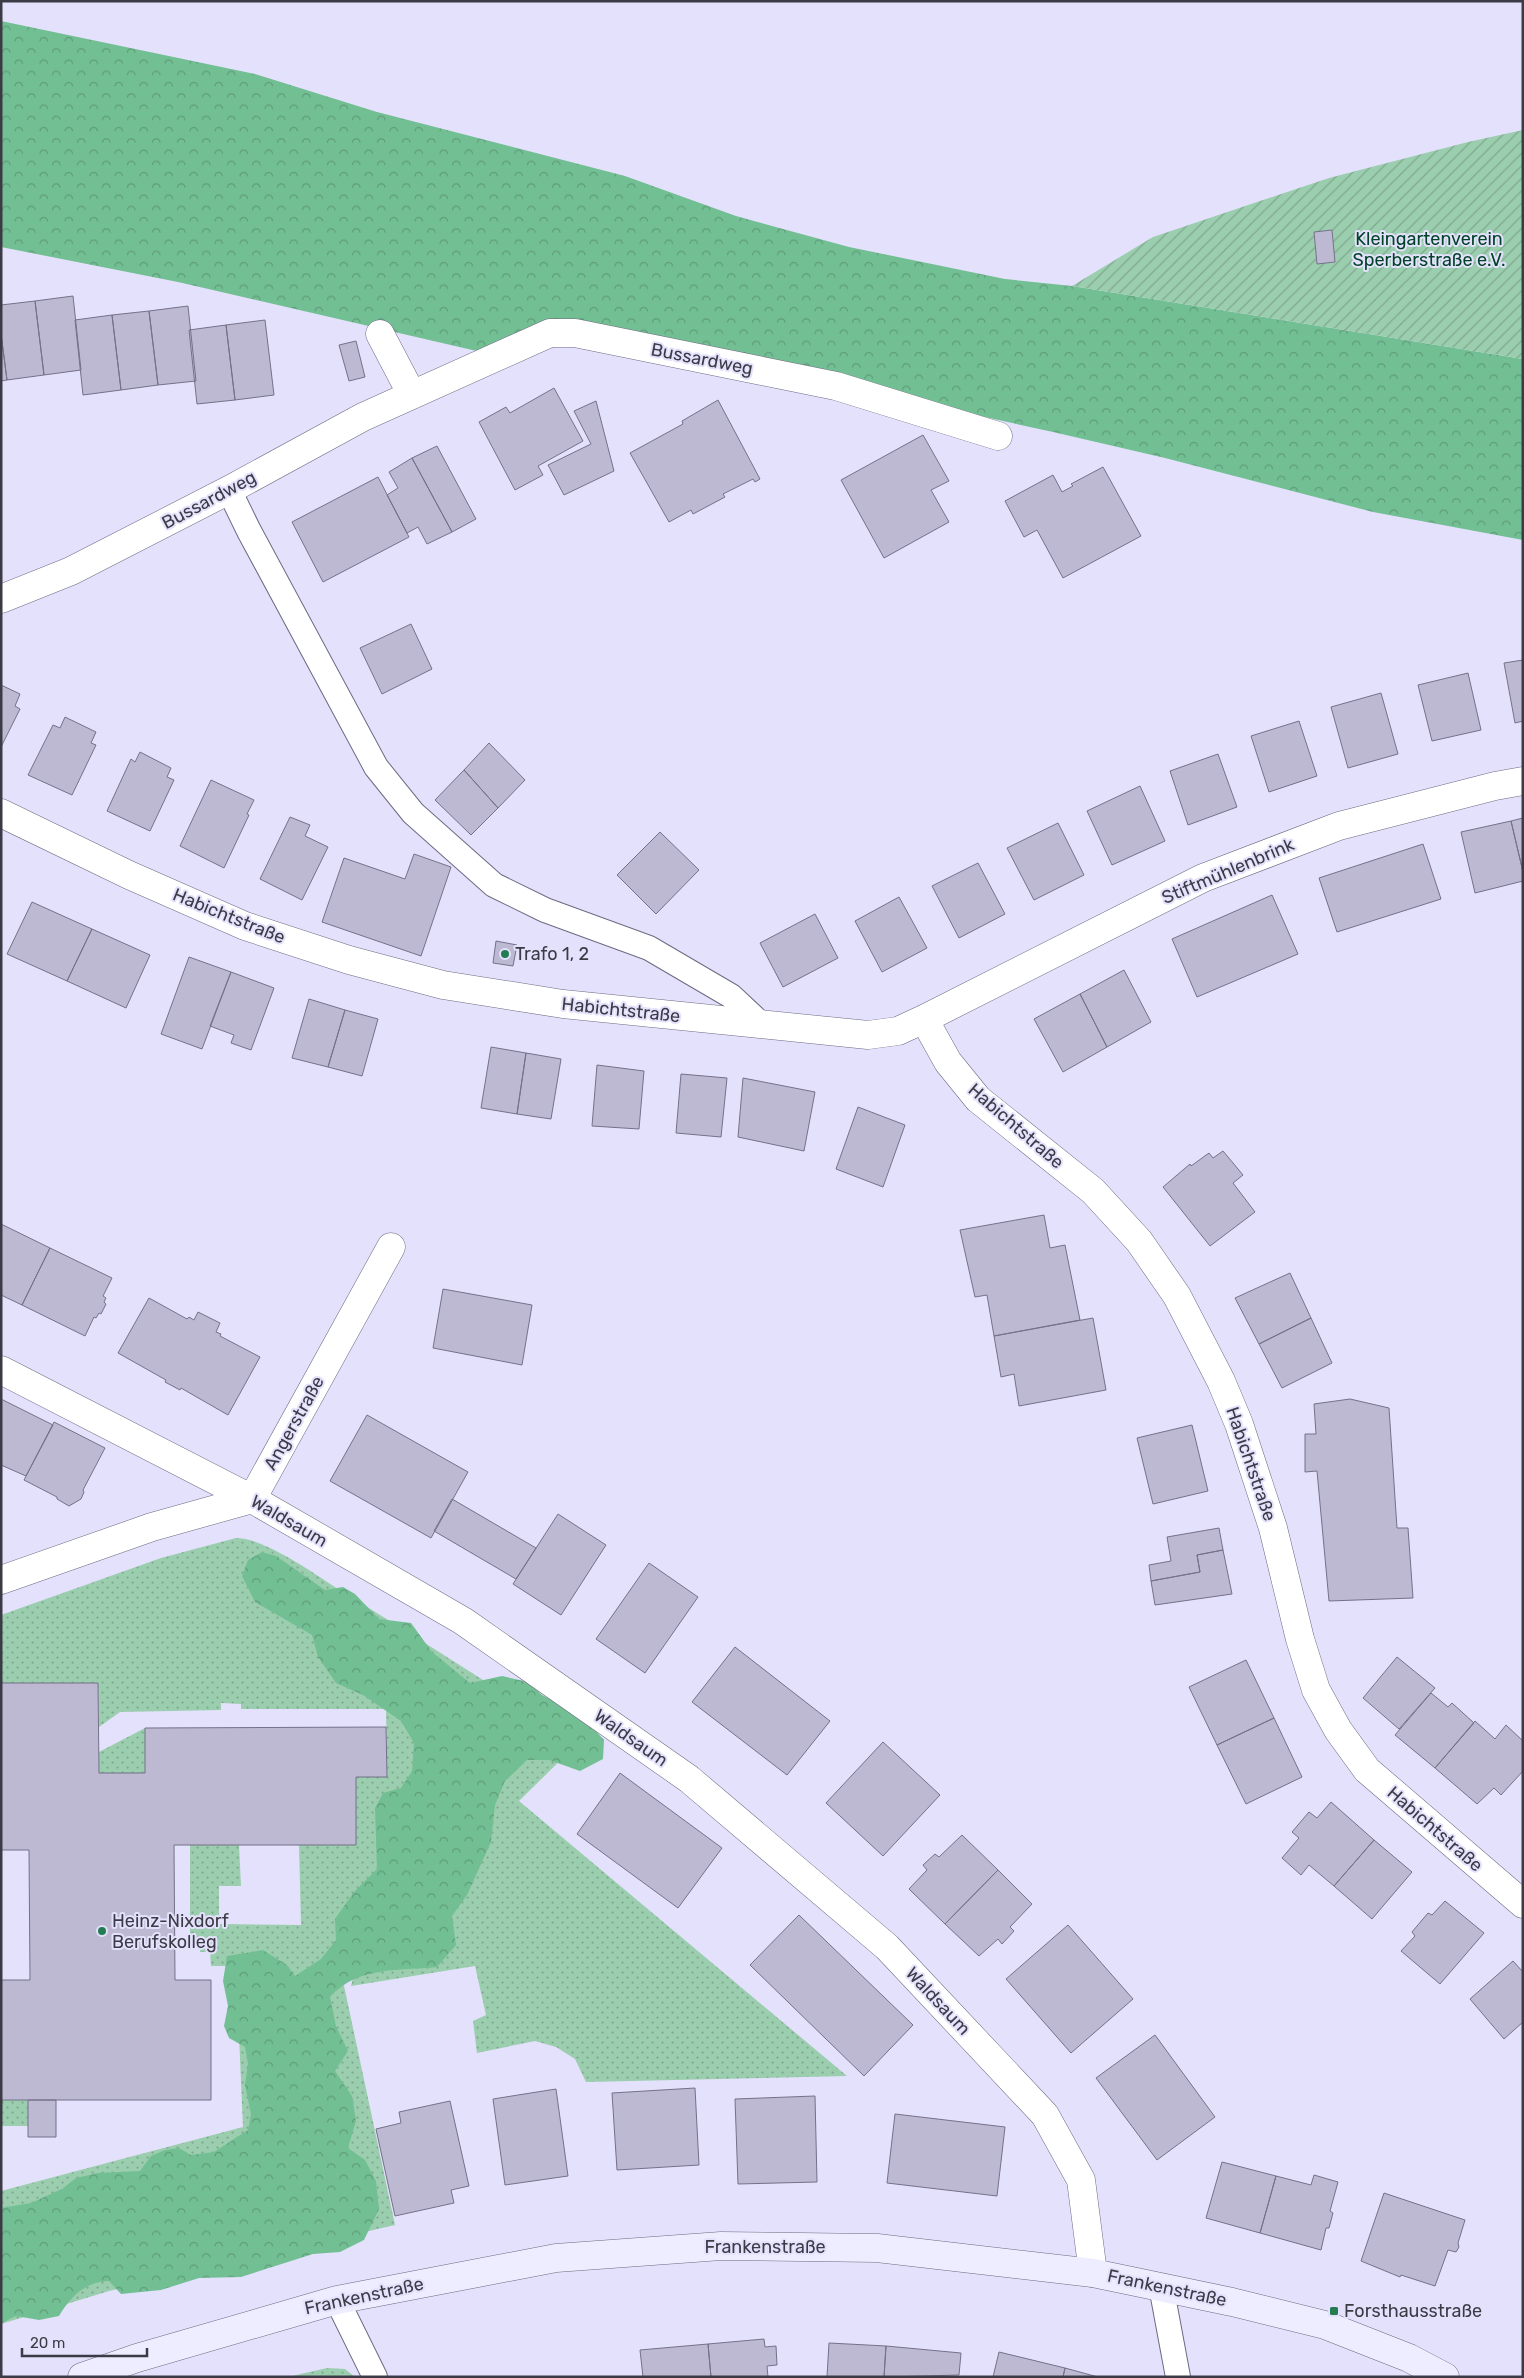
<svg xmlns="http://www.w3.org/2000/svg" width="1524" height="2378" font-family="Rubik,sans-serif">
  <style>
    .grass { fill: url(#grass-dots) }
    .forest { fill: url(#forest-crowns) }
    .garden { fill: url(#garden-furrows) }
    .building { fill: #bdb9d3; stroke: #757189 }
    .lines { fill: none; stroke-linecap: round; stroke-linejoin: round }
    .service-casing { stroke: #6e6a82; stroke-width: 26 }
    .minor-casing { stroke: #6e6a82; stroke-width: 29 }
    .secondary-casing { stroke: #6e6a82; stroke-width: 29 }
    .service { stroke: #fff; stroke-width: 24 }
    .minor { stroke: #fff; stroke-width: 28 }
    .secondary { stroke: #eeecff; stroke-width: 28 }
    .poi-dot { fill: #247d52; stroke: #e4e1fc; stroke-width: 2 }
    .labels { text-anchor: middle; stroke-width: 4; stroke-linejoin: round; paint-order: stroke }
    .park-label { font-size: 18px; fill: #004226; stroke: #e4e1fc }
    .street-label { font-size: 18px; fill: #3c3b45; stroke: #e4e1fc }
    .poi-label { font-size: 18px; fill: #3c3b45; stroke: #e4e1fc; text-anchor: start }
  </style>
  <defs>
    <pattern id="grass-dots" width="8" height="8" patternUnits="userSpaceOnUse" patternTransform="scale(1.25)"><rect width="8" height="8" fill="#9bceae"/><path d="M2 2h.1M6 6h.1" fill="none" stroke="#80a88f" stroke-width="1.8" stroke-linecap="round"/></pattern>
    <pattern id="forest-crowns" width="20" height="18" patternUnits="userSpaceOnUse" patternTransform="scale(1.25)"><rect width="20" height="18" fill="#72bf93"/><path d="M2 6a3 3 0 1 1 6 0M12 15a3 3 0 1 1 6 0" fill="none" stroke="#5f9c7a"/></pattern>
    <pattern id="garden-furrows" width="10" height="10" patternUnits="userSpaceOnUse" patternTransform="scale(1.25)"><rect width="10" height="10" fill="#9bceae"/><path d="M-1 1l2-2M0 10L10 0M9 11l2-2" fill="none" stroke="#80a88f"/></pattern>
  </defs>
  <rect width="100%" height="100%" fill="#e4e1fc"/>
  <path class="grass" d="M236,1538C266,1538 319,1577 346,1594C425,1642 502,1692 579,1742L519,1801L847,2076L586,2082L575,2059L556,2047L535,2041L477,2053L473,2021L486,2015L475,1966L351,1986L358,1959L343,1981L395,2225L109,2291L1,2324V2191L243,2127L236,1966H211L210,1952H200V1940L190,1939V1845H239L241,1886H219V1924L301,1925L299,1845H356V1777H387L386,1709H241V1704L221,1703V1710L120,1712L99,1727L98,1683H1V1615L161,1558Z
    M145,1728V1773H99V1752Z
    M1,2100H28V2126H1Z
    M327,2368L345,2369L355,2377H288Z"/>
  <path class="forest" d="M1,21L255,74L377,112L625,176L736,216L849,247L1005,279L1072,286L1523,359V540L1373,512L1165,458L1053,432L544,321L481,352L178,282L1,247Z
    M262,1552L276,1556L325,1590L343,1587L355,1594L379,1619L411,1623L432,1652L470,1683L502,1676L528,1682L542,1695L580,1714L604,1740L603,1759L580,1771L549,1760H527L505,1781L495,1805L491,1842L467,1895L452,1916L456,1945L437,1967C398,1971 358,1966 330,1997L336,2026L348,2051L335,2071L352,2096L356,2121L348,2148L365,2160L376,2181L379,2209L364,2240L340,2252L313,2254L241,2277L199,2278L161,2290L121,2294L109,2281C85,2282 71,2296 59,2316L39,2320L16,2316L1,2323V2208L31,2203L62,2189L76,2178L98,2173L140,2171L151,2156L165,2150L179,2148L191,2155L214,2152L248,2130L251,2114L245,2085L248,2064L245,2047L229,2038L224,2026L228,2006L223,1981L227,1956L263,1950L287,1965L295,1976L321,1959L336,1940L335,1919L354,1892L377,1869L375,1808L383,1793L401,1788L412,1771L414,1743L401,1721L363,1695L336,1683L318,1657L312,1635L255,1602L242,1576L248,1560Z"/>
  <path class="garden" d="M1523,130V359L1072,286L1153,237L1329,178L1468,142Z"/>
  <path class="building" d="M1332,230L1335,262L1317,264L1314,232Z
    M73,296L81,370L44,375L35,301Z
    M35,301L44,375L7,380L1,334V305Z
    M188,306L196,381L158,385L149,311Z
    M149,311L158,385L121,390L112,315Z
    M112,315L121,390L83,395L75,320Z
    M265,320L274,395L235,400L226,325Z
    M226,325L235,400L197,404L189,330Z
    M1,334L7,380L1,381Z
    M356,341L365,377L349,381L339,345Z
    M554,388L583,441L538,466L543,475L515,490L479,422L506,407L510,413Z
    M718,400L760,479L755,482L753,479L723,494L725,497L693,514L691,510L669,522L630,453L683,424L682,421Z
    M596,401L614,471L564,495L548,465L591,444L574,411Z
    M923,435L949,481L931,490L949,522L884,558L841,480Z
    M437,446L476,519L452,532L412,458Z
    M412,458L452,532L427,544L418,527L407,533L387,495L398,488L389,472Z
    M1103,467L1141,536L1063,578L1037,530L1024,537L1005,501L1053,475L1062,492L1073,486L1071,484Z
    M378,477L409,537L323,582L292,522Z
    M411,624L432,669L382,694L360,648Z
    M1523,660V721L1515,723L1504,663Z
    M1468,673L1481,730L1432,741L1418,685Z
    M1,685L20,694L15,706L20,709L1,747Z
    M1381,693L1398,754L1348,768L1331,707Z
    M65,717L96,732L91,743L96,745L72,795L28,775L53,725L60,728Z
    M1299,721L1317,776L1269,792L1251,736Z
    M489,743L525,780L498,808L464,770Z
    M140,752L171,768L167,777L174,780L150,831L107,811L131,759L135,762Z
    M1218,754L1237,807L1188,825L1170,771Z
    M464,770L498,808L471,835L435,800Z
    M211,780L254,800L247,814L249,815L224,868L180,846Z
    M1140,786L1165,841L1112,865L1087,811Z
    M290,817L310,825L305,836L328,847L302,900L260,879Z
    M1523,818V872L1511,821Z
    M1511,821L1523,872V881L1475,893L1461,832Z
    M1058,823L1084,875L1034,900L1007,848Z
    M660,832L699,870L656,914L617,875Z
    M1423,844L1441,899L1337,932L1319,878Z
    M414,854L451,867L421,956L322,922L344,858L405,879Z
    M978,863L1005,914L959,938L932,886Z
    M1272,895L1298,954L1197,997L1172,939Z
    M899,897L927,948L882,972L855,921Z
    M32,902L92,929L67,981L7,954Z
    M815,914L838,958L783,987L760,943Z
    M92,929L150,955L126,1008L67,981Z
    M496,941L517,945L513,966L493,963Z
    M189,957L231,972L202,1049L161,1034Z
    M1124,970L1151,1022L1107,1047L1080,994Z
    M231,972L274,988L251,1050L231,1043L234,1035L210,1026Z
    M1080,994L1107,1047L1063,1072L1034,1019Z
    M309,999L345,1010L328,1067L292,1058Z
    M345,1010L378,1019L362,1076L328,1067Z
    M491,1047L526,1053L517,1114L481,1108Z
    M526,1053L561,1059L551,1119L517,1114Z
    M597,1065L644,1071L639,1129L592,1126Z
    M681,1074L727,1078L721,1137L676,1133Z
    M743,1078L815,1092L804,1151L738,1137Z
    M858,1107L905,1125L883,1187L836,1169Z
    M1223,1151L1243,1175L1233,1183L1255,1212L1210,1246L1163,1187L1190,1164L1191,1166L1209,1153L1213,1158Z
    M1044,1215L1050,1248L1065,1245L1080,1320L994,1336L987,1295L975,1297L960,1230Z
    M1,1224L50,1248L22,1305L1,1295Z
    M50,1248L112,1278L103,1296L106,1298L104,1302L106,1304L101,1314L99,1313L96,1318L94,1317L85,1336L22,1305Z
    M1290,1273L1311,1318L1259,1344L1235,1298Z
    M443,1289L532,1305L522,1365L433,1348Z
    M149,1298L187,1319L189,1317L194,1320L198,1312L220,1323L216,1332L221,1334L220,1336L260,1357L228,1415L181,1388L180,1390L165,1382L166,1380L118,1353Z
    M1093,1318L1106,1390L1019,1406L1014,1374L1001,1377L994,1336Z
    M1311,1318L1332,1363L1282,1388L1259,1344Z
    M1,1399L53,1425L26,1476L1,1465Z
    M1350,1399L1389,1408L1397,1528H1408L1413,1598L1329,1601L1317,1471L1305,1472V1434H1316L1314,1404Z
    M367,1415L468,1472L431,1538L330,1481Z
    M54,1422L105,1448L83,1490L84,1492L81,1499L69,1506L57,1499V1497L24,1480Z
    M1192,1425L1208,1491L1153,1504L1137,1438Z
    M452,1499L536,1548L516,1579L434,1531Z
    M558,1514L606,1545L561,1615L513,1584Z
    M1219,1528L1223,1550L1197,1555L1200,1572L1151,1581L1149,1565L1171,1561L1167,1537Z
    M1223,1550L1232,1594L1155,1605L1151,1581L1200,1572L1197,1555Z
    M649,1563L698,1597L645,1673L596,1639Z
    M735,1647L830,1721L787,1775L692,1702Z
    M1397,1657L1435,1688L1399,1729L1363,1698Z
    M1246,1660L1274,1718L1217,1745L1189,1687Z
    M1,1683H98L99,1773H145V1728L386,1727L387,1777H356V1845H174L175,1980H211V2100H1V1980H30L29,1850H1Z
    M1431,1693L1448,1707L1452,1703L1474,1723L1435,1768L1395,1735Z
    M1274,1718L1302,1777L1246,1804L1217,1745Z
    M1475,1721L1495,1739L1506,1725L1523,1741V1771L1501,1795L1494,1788L1477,1804L1435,1768Z
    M883,1742L940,1795L883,1856L826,1803Z
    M620,1773L722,1848L678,1908L577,1834Z
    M1331,1802L1374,1840L1334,1886L1309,1865L1301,1875L1282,1858L1299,1838L1292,1832L1309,1812L1317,1818Z
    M962,1835L998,1870L945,1924L909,1889L927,1870L923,1865L935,1854L939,1857Z
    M1374,1840L1412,1872L1372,1919L1334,1886Z
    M998,1870L1032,1904L1010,1927L1014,1931L1002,1944L998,1939L979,1956L945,1924Z
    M1445,1901L1484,1933L1440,1984L1401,1951L1415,1936L1412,1932L1428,1913L1432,1915Z
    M799,1915L913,2025L864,2076L750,1965Z
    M1068,1925L1133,1999L1071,2053L1006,1979Z
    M1513,1961L1523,1972V2022L1504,2039L1470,1999Z
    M1155,2035L1215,2117L1157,2160L1096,2078Z
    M695,2088L699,2165L617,2170L612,2093Z
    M556,2089L568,2176L505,2185L493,2099Z
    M815,2096L817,2182L738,2184L735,2099Z
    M28,2100H56V2137H28Z
    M450,2101L469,2186L451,2190L454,2203L395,2216L376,2129L401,2123L399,2112Z
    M895,2114L1005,2127L997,2196L887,2183Z
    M1222,2162L1276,2176L1260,2233L1206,2218Z
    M1314,2175L1338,2182L1330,2211L1333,2213L1329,2228H1326L1321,2250L1260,2233L1276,2176L1311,2185Z
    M1384,2193L1465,2220L1458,2243L1459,2247L1456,2252L1448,2250L1435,2286L1401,2275L1400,2277L1361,2261Z
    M764,2339L765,2347L776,2346L777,2365L767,2366L768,2377H711L708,2344Z
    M829,2343L886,2346L884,2377H827Z
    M708,2344L711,2377H643L640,2350Z
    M886,2346L961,2353L959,2375L884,2377Z
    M999,2352L1065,2368L1063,2377H993Z
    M1065,2368L1098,2377H1063Z"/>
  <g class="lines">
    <g class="service-casing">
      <path id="service" d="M229,490L249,531L376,767L413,813L494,885L545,910L649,948L731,996L761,1024
        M1161,2286L1178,2377
        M337,2300L375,2377"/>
    </g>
    <g class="minor-casing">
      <path id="minor" d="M380,334L412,395
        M1,599L71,571L229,490L363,417L550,333H575L836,386L998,436
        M1,813L129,875L245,926L349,960L443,985L563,1004L868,1035L898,1031L924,1019L1203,878L1339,826L1495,786L1523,781
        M924,1019L948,1062L978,1099L1093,1191L1139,1241L1177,1296L1221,1381L1239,1424L1273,1528L1300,1639L1316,1690L1338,1730L1367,1770L1523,1904
        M1,1370L252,1499L463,1621L689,1779L887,1947L1045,2115L1081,2180L1093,2273
        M1,1580L152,1527L252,1499L391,1247"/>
    </g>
    <g class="secondary-casing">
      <path id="secondary" d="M82,2377L137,2358L337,2300L556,2258L721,2246L877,2248L1093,2273L1232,2302L1325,2325L1409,2358L1445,2377"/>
    </g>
    <use href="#service" class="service"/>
    <use href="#minor" class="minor"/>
    <use href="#secondary" class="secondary"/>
  </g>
  <g class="poi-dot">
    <circle cx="505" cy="954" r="5"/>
    <circle cx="102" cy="1931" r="5"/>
    <rect x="1329" y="2306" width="10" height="10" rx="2.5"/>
  </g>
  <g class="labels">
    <g class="park-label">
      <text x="1429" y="245">Kleingartenverein<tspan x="1429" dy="21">Sperberstraße e.V.</tspan></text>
    </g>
    <g class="street-label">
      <text transform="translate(702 359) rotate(11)" y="6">Bussardweg</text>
      <text transform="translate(209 500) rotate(-28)" y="6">Bussardweg</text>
      <text transform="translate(1228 871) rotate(-23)" y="6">Stiftmühlenbrink</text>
      <text transform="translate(229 916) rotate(22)" y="6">Habichtstraße</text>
      <text transform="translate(621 1010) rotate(6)" y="6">Habichtstraße</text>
      <text transform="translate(1016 1126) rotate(41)" y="6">Habichtstraße</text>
      <text transform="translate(294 1423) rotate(-61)" y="6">Angerstraße</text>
      <text transform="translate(1251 1464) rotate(71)" y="6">Habichtstraße</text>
      <text transform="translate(289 1521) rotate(30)" y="6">Waldsaum</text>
      <text transform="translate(631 1738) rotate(35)" y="6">Waldsaum</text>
      <text transform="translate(1435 1829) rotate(41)" y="6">Habichtstraße</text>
      <text transform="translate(938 2001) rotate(47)" y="6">Waldsaum</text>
      <text x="765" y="2253">Frankenstraße</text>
      <text transform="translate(1167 2288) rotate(12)" y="6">Frankenstraße</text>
      <text transform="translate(364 2296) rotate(-12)" y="6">Frankenstraße</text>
    </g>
    <g class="poi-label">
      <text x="515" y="960">Trafo 1, 2</text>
      <text x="112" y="1927">Heinz-Nixdorf<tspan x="112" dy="21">Berufskolleg</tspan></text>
      <text x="1344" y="2317">Forsthausstraße</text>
    </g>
  </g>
  <rect width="1524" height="2378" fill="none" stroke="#3c3b45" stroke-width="5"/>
  <path d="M22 2348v8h125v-8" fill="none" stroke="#3c3b45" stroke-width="2.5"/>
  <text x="30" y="2348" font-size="15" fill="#3c3b45" stroke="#e4e1fc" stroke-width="4" paint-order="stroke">20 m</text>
</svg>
